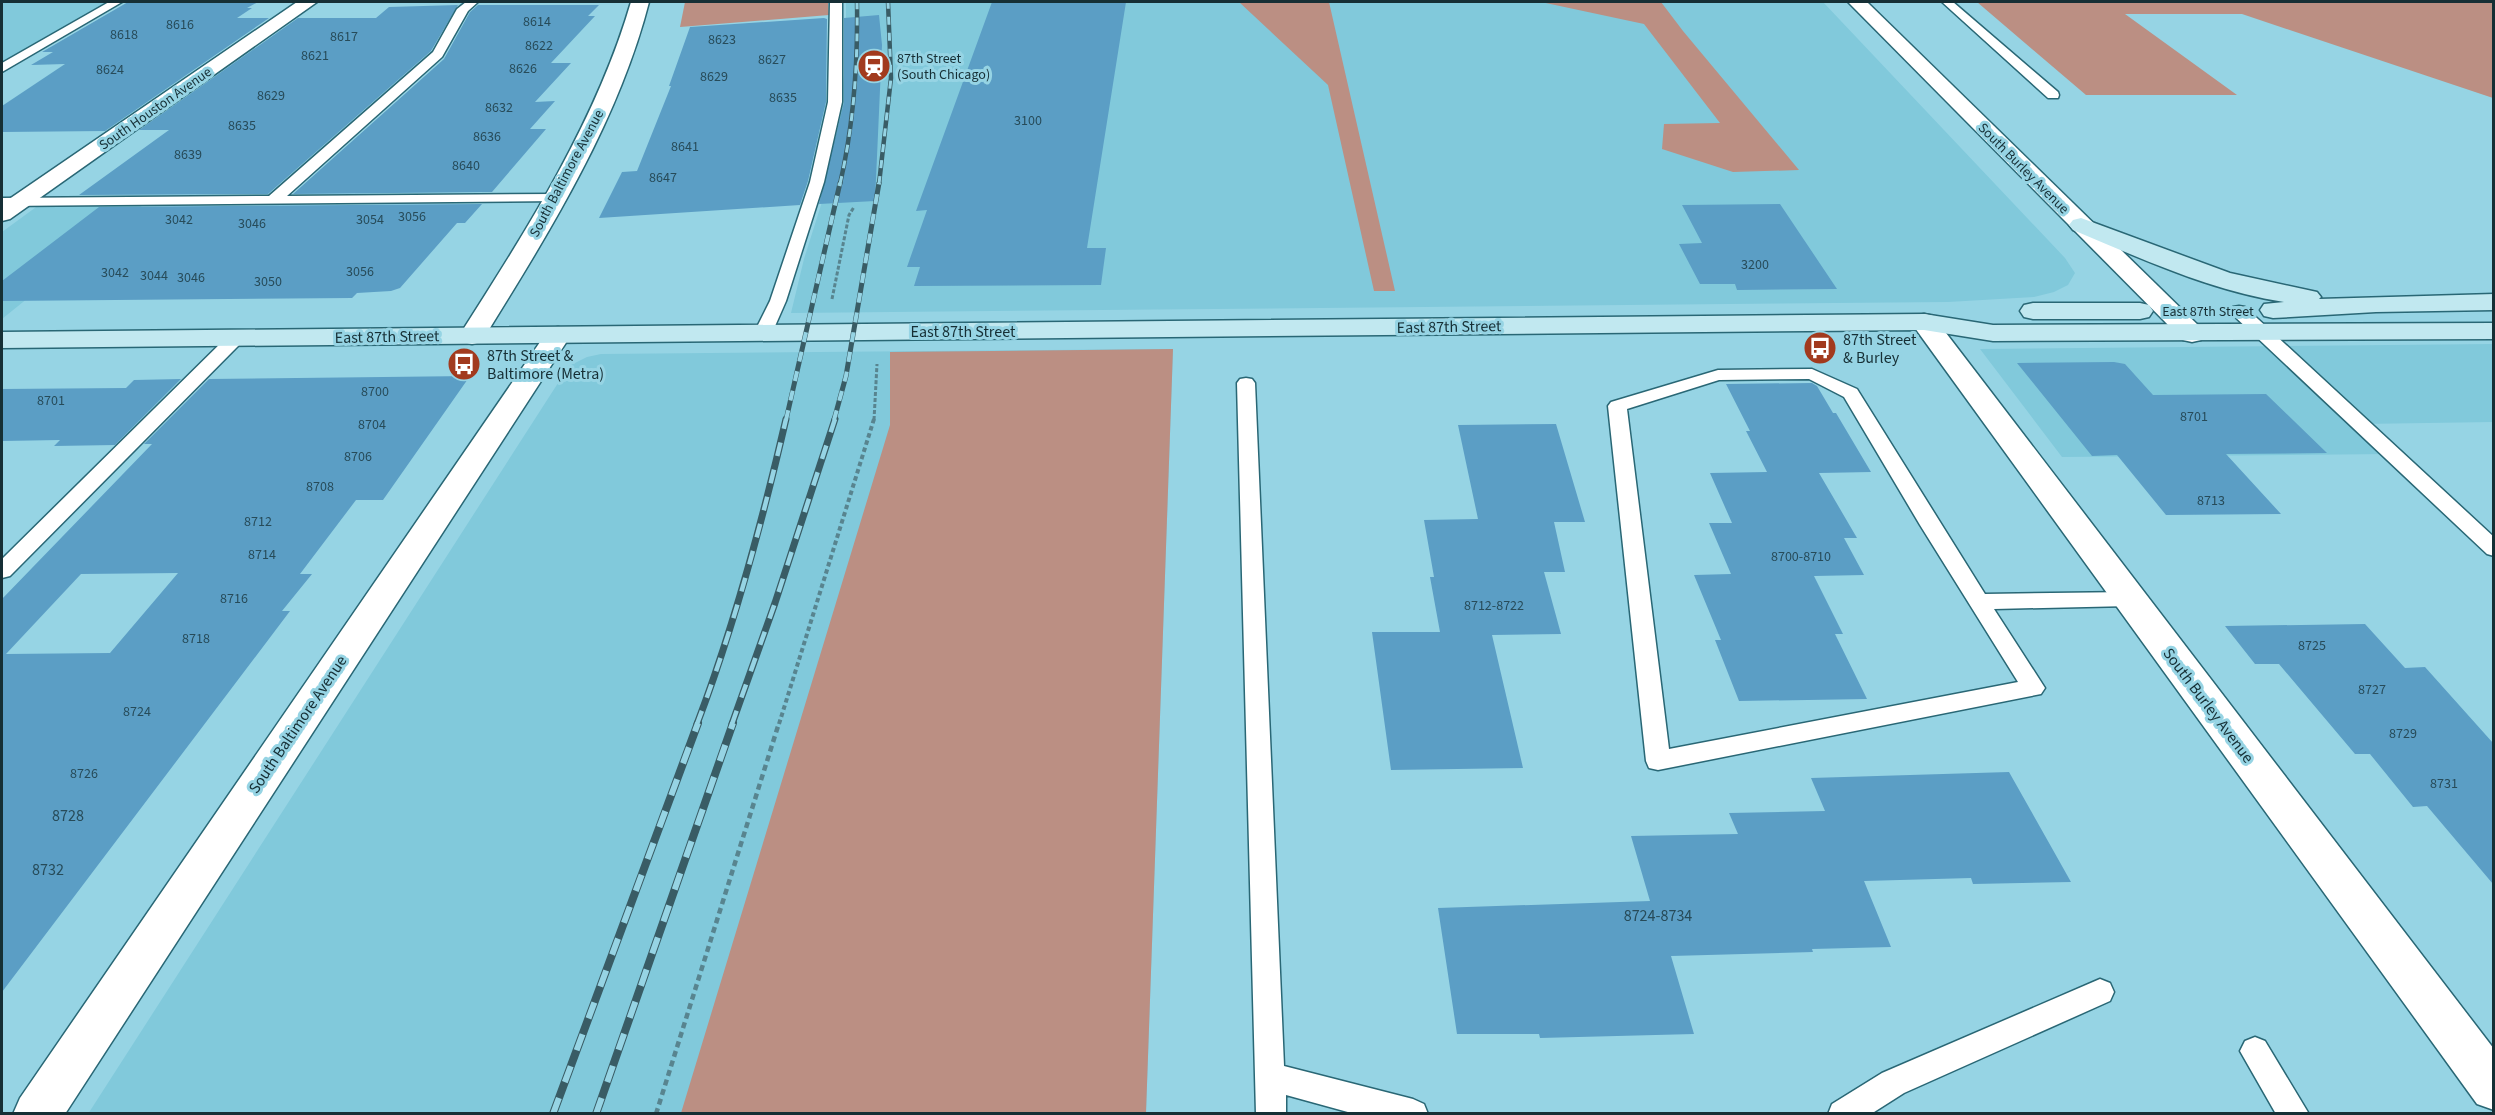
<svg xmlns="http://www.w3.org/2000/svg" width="2495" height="1115" font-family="'Source Sans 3',sans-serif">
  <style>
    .built { fill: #81c9db }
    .green { fill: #bb8f83 }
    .building { fill: #5b9ec5; fill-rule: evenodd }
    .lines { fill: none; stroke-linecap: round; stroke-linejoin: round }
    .service-casing { stroke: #296775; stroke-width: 3 }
    .minor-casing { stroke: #296775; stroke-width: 3 }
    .tertiary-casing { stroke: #296775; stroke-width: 3 }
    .secondary-casing { stroke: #296775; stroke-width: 3 }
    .path-far2 { stroke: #58848f; stroke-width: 3; stroke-dasharray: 4 2; stroke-linecap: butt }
    .path-far1 { stroke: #58848f; stroke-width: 4; stroke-dasharray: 4.5 3; stroke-linecap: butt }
    .path { stroke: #58848f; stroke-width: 4.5; stroke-dasharray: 6 4; stroke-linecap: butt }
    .service { fill: #fff; fill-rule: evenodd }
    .minor { fill: #fff; fill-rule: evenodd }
    .tertiary { fill: #fff; fill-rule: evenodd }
    .secondary { fill: #c1e8f0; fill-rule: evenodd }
    .rail-far3-casing { stroke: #395c65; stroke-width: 4.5 }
    .rail-far2-casing { stroke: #395c65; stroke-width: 5 }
    .rail-far1-casing { stroke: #395c65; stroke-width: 7 }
    .rail-casing { stroke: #395c65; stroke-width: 8 }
    .rail-far3 { stroke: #96d4e4; stroke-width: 3; stroke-dasharray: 8; stroke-linecap: butt }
    .rail-far2 { stroke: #96d4e4; stroke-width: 4; stroke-dasharray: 10; stroke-linecap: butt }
    .rail-far1 { stroke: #96d4e4; stroke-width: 4.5; stroke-dasharray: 14; stroke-linecap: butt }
    .rail { stroke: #96d4e4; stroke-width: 6; stroke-dasharray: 17; stroke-linecap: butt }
    .labels { text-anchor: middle; stroke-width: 6; stroke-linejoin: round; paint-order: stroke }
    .number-label { font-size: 14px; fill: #274b59 }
    .far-poi-label { font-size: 14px; fill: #162f35; stroke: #96d4e4; text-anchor: start }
    .far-street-label { font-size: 14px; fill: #162f35; stroke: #96d4e4 }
    .street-label { font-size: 16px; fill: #162f35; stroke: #96d4e4 }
    .poi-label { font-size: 16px; fill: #162f35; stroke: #96d4e4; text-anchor: start }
    .near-number-label { font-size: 16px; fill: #274b59 }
  </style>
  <rect width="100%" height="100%" fill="#96d4e4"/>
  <path class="built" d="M2,2H116L2,68Z
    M846,2H1823L2065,258L2075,273L2068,285L2054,292L2034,297L1948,302L791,313L804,259L827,186L839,124L846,56Z
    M148,201L2,319V232L43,202Z
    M2493,344V422L2361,424L2392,454L2062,457L1980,349Z
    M1173,349L1146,1113L88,1114L569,366L587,357L601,354Z"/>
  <path class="green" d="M685,2H828L829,15L680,27Z
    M1239,2H1329L1395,291H1374L1328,85Z
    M1541,2H1661L1683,31L1799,170L1733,172L1662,149L1664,124L1720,123L1644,24Z
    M1977,2H2493V98L2242,14H2125L2237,95H2086Z
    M1173,349L1146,1113H681L890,425V352Z"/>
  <path class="building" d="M128,2H258L247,8H252L237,18H269L105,131L2,132V106L65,64L31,65L53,52H42Z
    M992,2H1126L1087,248H1106L1101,285L914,286L920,267H907L927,210L916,211Z
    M458,5L431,51L268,194L79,195L169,130H139L298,18H376L389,7Z
    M478,5H599L588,16H595L551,63H571L535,102L555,101L530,129H546L492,192L293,194L444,59L470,12Z
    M879,15L882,45L875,201L819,204L844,102V18Z
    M824,18L827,19L826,102L808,181L800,205L599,218L622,172L637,171L671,86H669L690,27Z
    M482,204L465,223H457L400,288L391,291L357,293L352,298L2,301V281L99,207Z
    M1780,204L1837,289L1737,290L1735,284H1700L1679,244L1702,243L1682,205Z
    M2114,362L2125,364L2153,395L2266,394L2327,453L2226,454L2281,514L2166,515L2117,455L2092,456L2017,363Z
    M470,376L383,500H356L300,574H312L282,611H290L2,992V599L152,444H144L209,379ZM178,573L110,653L6,654L81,574Z
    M181,379L115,445L54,446L60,440L2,441V389L126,388L134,380Z
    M1812,383L1817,386L1833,413H1836L1871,472L1819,473L1857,538H1844L1864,575L1814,576L1843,634H1835L1867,699L1739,701L1715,640H1721L1694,575L1731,574L1709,523H1732L1710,473L1767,472L1746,431H1750L1726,384Z
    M1556,424L1585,522H1554L1565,572H1544L1561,634L1492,635L1523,768L1391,770L1372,632H1440L1430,577H1434L1424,520L1478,519L1458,425Z
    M2365,624L2405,668L2425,667L2493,743V884L2427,806L2413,807L2370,754H2355L2279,664H2255L2225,626Z
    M2009,772L2071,882L1973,884L1971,878L1864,881L1891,947L1812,949L1813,952L1671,956L1694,1034L1540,1038L1539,1034H1457L1438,908L1650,901L1631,836L1738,834L1729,813L1825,811L1811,778Z"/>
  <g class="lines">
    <g class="service-casing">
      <path id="service" d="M109,2H122L2,72V63Z
        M466,2H478L468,11L442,57L287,196L554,194L559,195L561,198L559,201L2,206V198L269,196L433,52L457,9Z
        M830,2H842V102L824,182L786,301L772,333L769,337H757L754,333L770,301L810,182L828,102Z
        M1942,2H1953L2058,92L2059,95L2058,98H2048Z
        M2239,306L2245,307L2494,537V556L2487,554L2233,315L2231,311L2233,307Z
        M236,333L242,334L245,338L242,342L10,576L2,578V559L230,334Z
        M1812,369L1857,389L1985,594L2130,592L2138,594L2141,599L2138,604L2130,606L1994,609L2045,688L2041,694L1658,770L1649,768L1646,761L1608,406L1611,402L1718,370ZM1809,379L1844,397L1920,525L2018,682L1669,749L1627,409L1719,380Z
        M1246,378L1252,379L1255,383L1284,1066L1413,1099L1424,1104L1428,1114H1355L1286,1095V1114H1256L1237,383L1240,379Z
        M2100,979L2110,983L2114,992L2110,1001L1904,1093L1871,1114H1828L1832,1104L1882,1073Z
        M2255,1037L2265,1041L2309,1114H2276L2240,1051L2245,1041Z"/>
    </g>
    <g class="minor-casing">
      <path id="minor" d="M297,2H317L10,219L2,221V204Z
        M631,2H649C618,122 550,231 485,336L482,342L472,344L462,342L459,336C526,231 596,122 631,2Z
        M1924,314L1933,316L2494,1049V1110L2477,1104L1915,328L1911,322L1915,316Z
        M558,327L567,329L571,335L65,1114H13L20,1098L549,329Z"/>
    </g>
    <g class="tertiary-casing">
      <path id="tertiary" d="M1848,2H1867L2201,328L2205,334L2201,340L2192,342L2183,340Z"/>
    </g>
    <g class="secondary-casing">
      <path id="secondary" d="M2081,218L2230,273L2317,292L2321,297L2319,299L2494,294V310L2376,312L2273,318L2264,316L2260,310L2264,304L2284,302C2211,291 2140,258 2073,230L2069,225L2073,220Z
        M2033,303H2140L2149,305L2153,311L2149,317L2140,319H2033L2024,317L2020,311L2024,305Z
        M1924,314L1993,325L2494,323V339L1993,341L1924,330L2,348V332Z"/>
    </g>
    <path class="path-far2" d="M832,299L849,215L854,207
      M874,420L877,364"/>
    <path class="path-far1" d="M779,724L874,419"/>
    <path class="path" d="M656,1114L779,723"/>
    <use href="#service" class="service"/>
    <use href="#minor" class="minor"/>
    <use href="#tertiary" class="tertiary"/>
    <use href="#secondary" class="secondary"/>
    <g class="rail-far3-casing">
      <path id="rail-far3" d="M840,184C854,123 858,65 857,2
        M879,184L891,78L888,2"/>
    </g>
    <g class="rail-far2-casing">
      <path id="rail-far2" d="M786,420L840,183
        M834,420L846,376L879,183"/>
    </g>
    <g class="rail-far1-casing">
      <path id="rail-far1" d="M697,724C735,624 762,523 786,419
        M732,724L775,603L835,419"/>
    </g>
    <g class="rail-casing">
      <path id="rail" d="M553,1114L698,723
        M596,1114L733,723"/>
    </g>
    <use href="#rail-far3" class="rail-far3"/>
    <use href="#rail-far2" class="rail-far2"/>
    <use href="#rail-far1" class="rail-far1"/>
    <use href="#rail" class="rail"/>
  </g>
  <defs>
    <g id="station-disc" transform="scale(1.725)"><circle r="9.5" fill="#a23a1e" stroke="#96d4e4"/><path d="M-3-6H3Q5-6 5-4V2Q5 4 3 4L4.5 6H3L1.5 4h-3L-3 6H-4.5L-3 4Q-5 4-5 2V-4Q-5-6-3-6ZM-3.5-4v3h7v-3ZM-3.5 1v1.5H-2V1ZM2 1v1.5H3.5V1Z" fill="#fff"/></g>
    <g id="bus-disc" transform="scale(1.725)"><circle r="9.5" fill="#a23a1e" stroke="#96d4e4"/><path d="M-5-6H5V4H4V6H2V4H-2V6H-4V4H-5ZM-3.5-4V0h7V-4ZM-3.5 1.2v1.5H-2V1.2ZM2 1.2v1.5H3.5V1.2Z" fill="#fff"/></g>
  </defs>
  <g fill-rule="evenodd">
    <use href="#station-disc" x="874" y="66"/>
    <use href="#bus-disc" x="1820" y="348"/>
    <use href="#bus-disc" x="464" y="364"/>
  </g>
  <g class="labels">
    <g class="number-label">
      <text x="537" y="26">8614</text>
      <text x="180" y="29">8616</text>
      <text x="124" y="39">8618</text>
      <text x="344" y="41">8617</text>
      <text x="722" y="44">8623</text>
      <text x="539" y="50">8622</text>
      <text x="315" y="60">8621</text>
      <text x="772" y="64">8627</text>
      <text x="523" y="73">8626</text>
      <text x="110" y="74">8624</text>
      <text x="714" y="81">8629</text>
      <text x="271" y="100">8629</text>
      <text x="783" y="102">8635</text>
      <text x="499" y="112">8632</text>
      <text x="1028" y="125">3100</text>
      <text x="242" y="130">8635</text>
      <text x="487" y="141">8636</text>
      <text x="685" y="151">8641</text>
      <text x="188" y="159">8639</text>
      <text x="466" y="170">8640</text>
      <text x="663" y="182">8647</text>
      <text x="412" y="221">3056</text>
      <text x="179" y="224">3042</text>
      <text x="370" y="224">3054</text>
      <text x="252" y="228">3046</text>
      <text x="1755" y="269">3200</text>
      <text x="360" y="276">3056</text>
      <text x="115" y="277">3042</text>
      <text x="154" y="280">3044</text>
      <text x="191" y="282">3046</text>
      <text x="268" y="286">3050</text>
      <text x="375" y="396">8700</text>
      <text x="51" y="405">8701</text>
      <text x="2194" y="421">8701</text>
      <text x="372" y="429">8704</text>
      <text x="358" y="461">8706</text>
      <text x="320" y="491">8708</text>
      <text x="2211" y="505">8713</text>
      <text x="258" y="526">8712</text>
      <text x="262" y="559">8714</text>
      <text x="1801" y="561">8700-8710</text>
      <text x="234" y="603">8716</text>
      <text x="1494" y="610">8712-8722</text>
      <text x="196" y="643">8718</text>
      <text x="2312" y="650">8725</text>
      <text x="2372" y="694">8727</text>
      <text x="137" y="716">8724</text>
      <text x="2403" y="738">8729</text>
      <text x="84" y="778">8726</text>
      <text x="2444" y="788">8731</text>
    </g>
    <g class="far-poi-label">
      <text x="897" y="63">87th Street<tspan x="897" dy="16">(South Chicago)</tspan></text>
    </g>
    <g class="far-street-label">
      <text transform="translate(155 108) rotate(-35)" y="5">South Houston Avenue</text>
      <text transform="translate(2024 168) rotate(45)" y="5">South Burley Avenue</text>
      <text transform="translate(566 173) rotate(-62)" y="5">South Baltimore Avenue</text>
      <text x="2208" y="316">East 87th Street</text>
    </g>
    <g class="street-label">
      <text transform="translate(1449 326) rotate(-1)" y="6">East 87th Street</text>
      <text x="963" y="337">East 87th Street</text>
      <text transform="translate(387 336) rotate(-1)" y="6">East 87th Street</text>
      <text transform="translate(2209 705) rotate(53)" y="6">South Burley Avenue</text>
      <text transform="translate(297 724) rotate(-56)" y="6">South Baltimore Avenue</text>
    </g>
    <g class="poi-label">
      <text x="1843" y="345">87th Street<tspan x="1843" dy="18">&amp; Burley</tspan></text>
      <text x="487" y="361">87th Street &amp;<tspan x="487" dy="18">Baltimore (Metra)</tspan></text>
    </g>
    <g class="near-number-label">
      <text x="68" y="821">8728</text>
      <text x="48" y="875">8732</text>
      <text x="1658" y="921">8724-8734</text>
    </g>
  </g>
  <rect width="2495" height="1115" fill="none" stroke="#162f35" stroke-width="6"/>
</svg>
